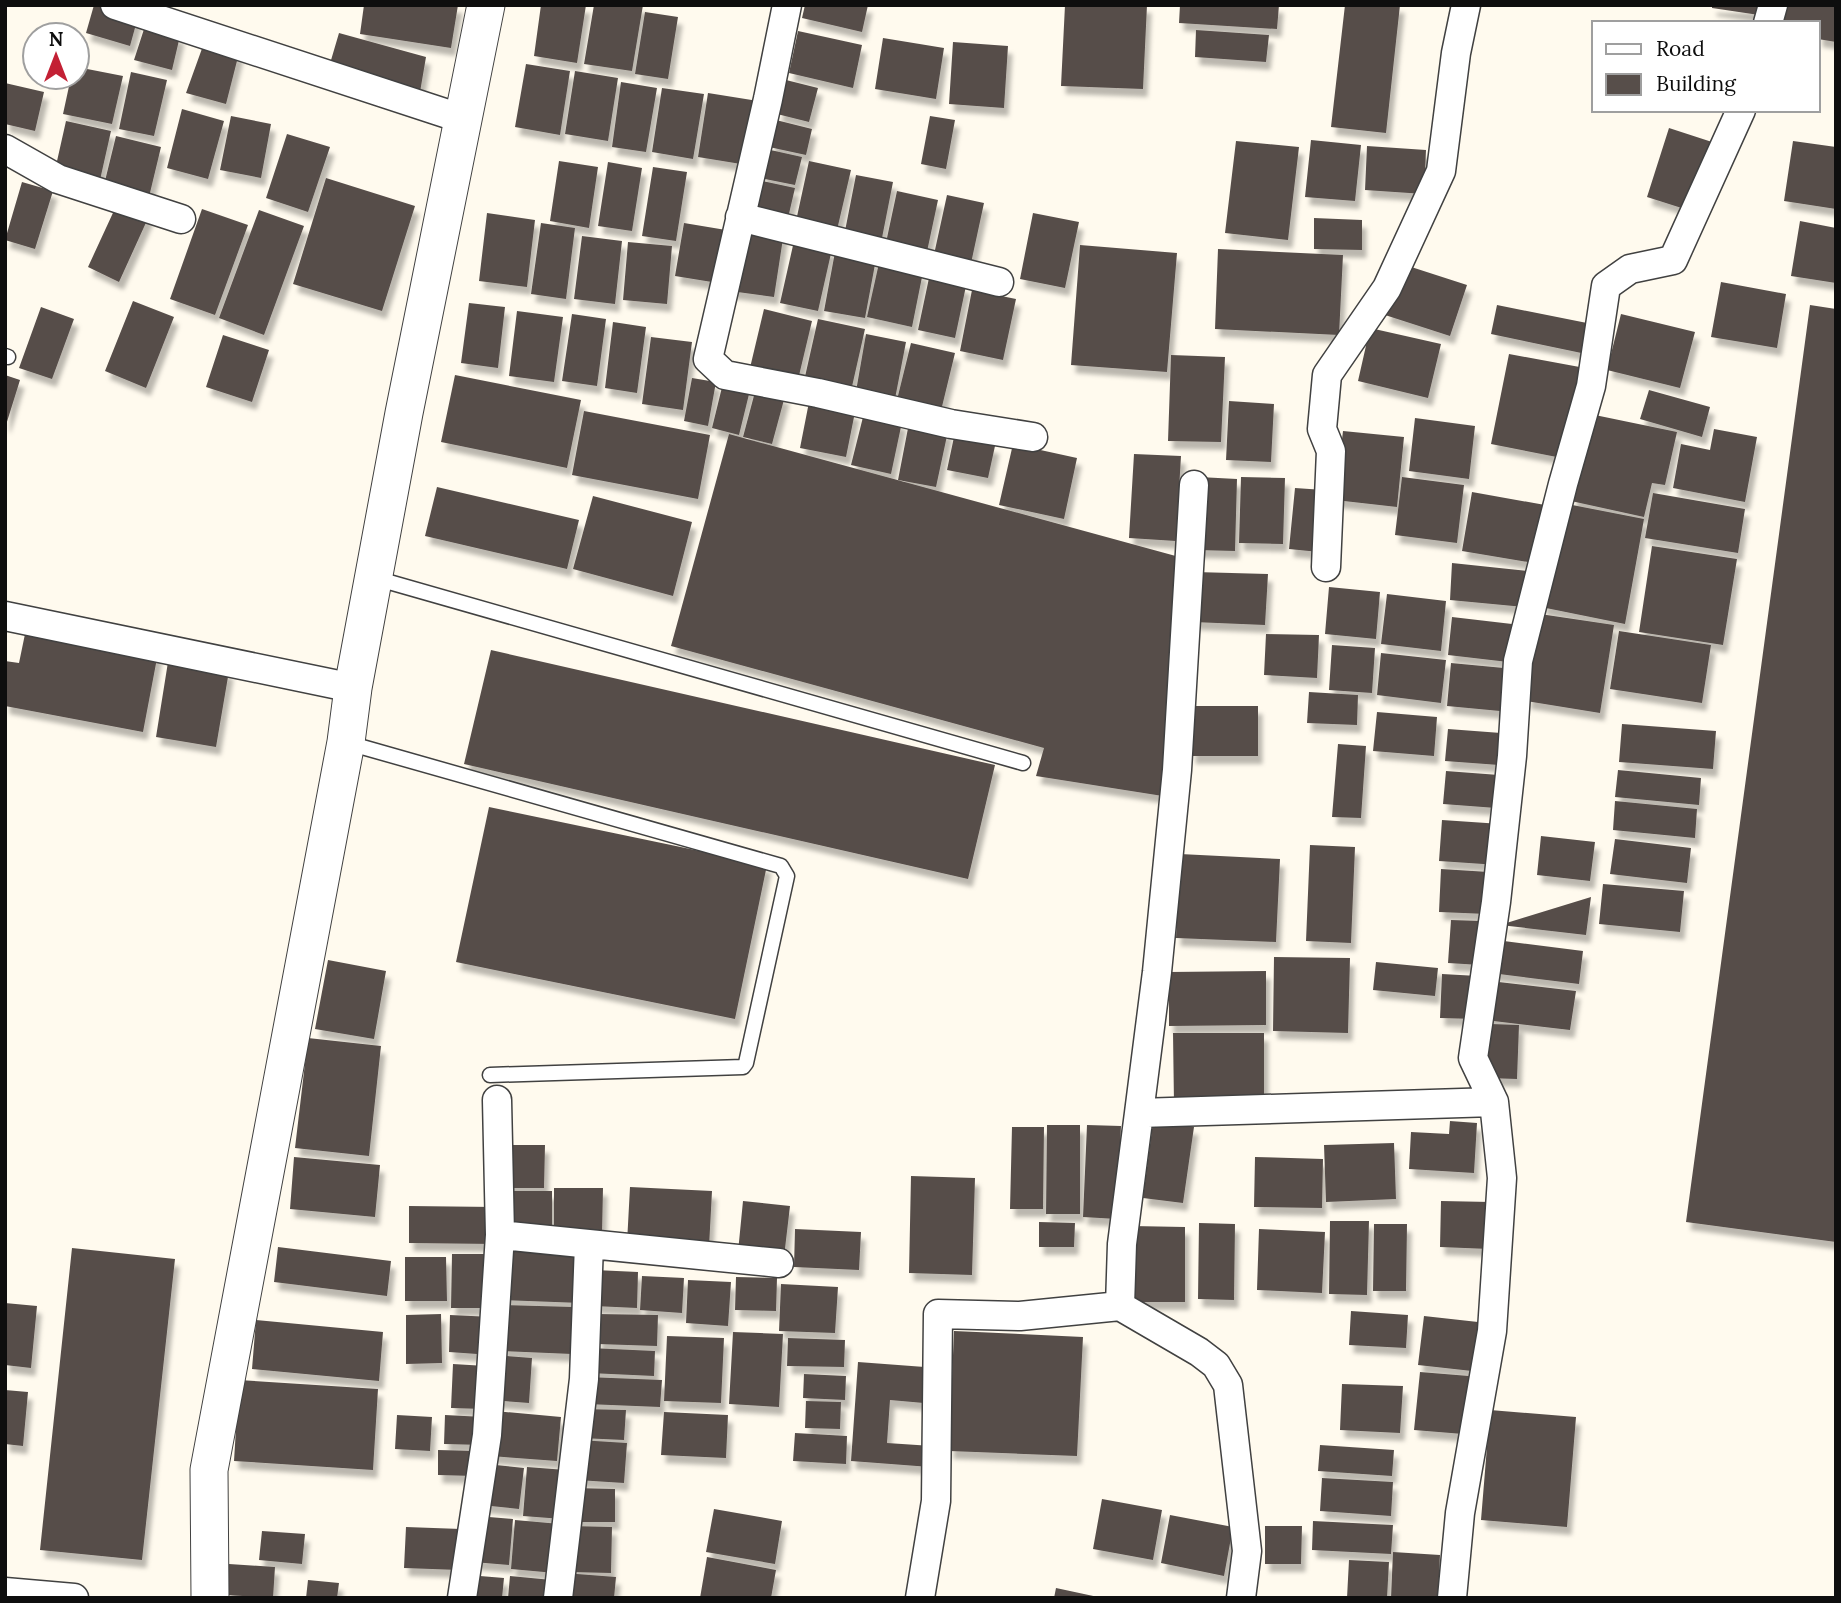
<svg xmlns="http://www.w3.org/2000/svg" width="1841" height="1603" font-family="Lora,serif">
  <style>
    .building { fill: #574e4a; filter: url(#shadow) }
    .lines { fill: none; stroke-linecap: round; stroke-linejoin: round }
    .service-casing { stroke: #414141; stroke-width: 17 }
    .minor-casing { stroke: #414141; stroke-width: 31 }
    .tertiary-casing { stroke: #414141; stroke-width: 39 }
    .service { stroke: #fff; stroke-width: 14 }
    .minor { stroke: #fff; stroke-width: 28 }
    .tertiary { stroke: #fff; stroke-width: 37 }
  </style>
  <defs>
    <filter id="shadow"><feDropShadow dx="4.5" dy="8" stdDeviation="2" flood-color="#0004"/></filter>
  </defs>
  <rect width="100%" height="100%" fill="#fffaee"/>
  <path class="building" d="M94,5L138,17L130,46L86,33Z
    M364,5H458L451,48L360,34Z
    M541,5H586L577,63L534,56Z
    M594,5H643L632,71L584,64Z
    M805,5H868L862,32L802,18Z
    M1065,5H1147L1143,89L1061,86Z
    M1180,5H1279L1277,29L1179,23Z
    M1345,5H1400L1386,133L1331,127Z
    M1712,5H1760L1759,15L1712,8Z
    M1779,5H1836V42L1818,39V23H1777Z
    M645,12L678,17L668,79L635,74Z
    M145,26L180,36L172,70L134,60Z
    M1196,30L1269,35L1266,62L1195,57Z
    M798,31L862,45L853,88L789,73Z
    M339,33L426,57L419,98L329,67Z
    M883,38L944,48L936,99L875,89Z
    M953,42L1008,46L1004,108L949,104Z
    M204,43L239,53L226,104L186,93Z
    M526,64L570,71L560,135L515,127Z
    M77,67L123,76L112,124L63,114L71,77H77Z
    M575,71L618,78L608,141L565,134Z
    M131,72L167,80L154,136L119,129Z
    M786,80L818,88L809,122L777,114Z
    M621,82L657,88L646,152L612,147Z
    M5,83L44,92L35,131L5,124Z
    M662,88L704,94L693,159L652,152Z
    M708,93L758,101L747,165L698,157Z
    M182,109L224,121L208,179L167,168Z
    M231,116L271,124L261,178L220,170Z
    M930,116L955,120L946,169L921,164Z
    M776,120L812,129L806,155L769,147Z
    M66,121L111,131L100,180L55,170Z
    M1669,128L1712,142L1691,211L1647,197Z
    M287,134L330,147L308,212L266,198Z
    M116,136L161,147L149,197L104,185Z
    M1311,140L1361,145L1355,201L1305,197Z
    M1236,141L1299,147L1288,240L1225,233Z
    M1793,141L1836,147V209L1784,201Z
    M1367,146L1426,150L1424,194L1365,190Z
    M766,149L802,157L795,185L760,178Z
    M559,161L598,167L589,228L550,221Z
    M809,161L851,170L837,230L796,221Z
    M608,162L642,168L632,231L598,226Z
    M653,167L687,172L676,241L642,236Z
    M856,175L893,182L881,243L844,236Z
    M326,178L415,206L382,311L293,284Z
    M753,179L795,188L788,218L746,210Z
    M22,182L53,191L35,249L5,240Z
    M897,191L938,200L925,261L884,252Z
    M947,195L984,203L970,268L933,259Z
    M118,202L149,216L119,282L88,267Z
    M202,209L248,225L215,315L170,299Z
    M259,210L304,226L264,335L219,318Z
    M487,213L535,220L527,287L479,281Z
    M1033,213L1079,222L1065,288L1020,279Z
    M1314,218L1362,220V250L1314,249Z
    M1800,221L1836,228V283L1791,276Z
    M541,223L575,228L566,299L531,294Z
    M684,223L726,230L718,283L675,276Z
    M740,225L784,232L774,297L730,291Z
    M582,236L622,241L615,304L574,299Z
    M794,241L832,249L818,311L780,303Z
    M628,242L672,246L667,304L623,300Z
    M1080,245L1177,253L1167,372L1071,365Z
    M1218,249L1343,255L1339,335L1215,329Z
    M835,252L876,259L865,318L824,311Z
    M879,263L923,272L912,327L867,317Z
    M1402,264L1467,285L1450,336L1385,315Z
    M929,278L966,286L955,338L918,330Z
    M1721,282L1786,294L1777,348L1711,337Z
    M972,290L1016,299L1003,360L960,351Z
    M133,301L174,317L146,388L105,371Z
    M469,303L505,307L498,368L461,363Z
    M1497,305L1597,325L1591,355L1491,334Z
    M1810,305L1836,309V1242L1686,1222Z
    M41,307L74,319L52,379L19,368Z
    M764,309L812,321L797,384L749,372Z
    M517,311L563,317L554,382L509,376Z
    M572,314L606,319L597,386L562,381Z
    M1621,314L1695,332L1680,388L1607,370Z
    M818,319L865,329L851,391L804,381Z
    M613,322L646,327L637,393L605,388Z
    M1370,328L1441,344L1428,398L1358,381Z
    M866,334L906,342L894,404L855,397Z
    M223,335L269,350L252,402L206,387Z
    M651,337L692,342L683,410L642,404Z
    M911,343L955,353L939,419L895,408Z
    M1509,354L1585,368L1567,459L1491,444Z
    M1171,355L1225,357L1221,442L1168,441Z
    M5,375L20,380L6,425H5Z
    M455,375L581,400L567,468L441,442Z
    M692,378L716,382L708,426L684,421Z
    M724,379L751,386L739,435L712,428Z
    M756,388L785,396L772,444L743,437Z
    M1649,390L1710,407L1702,437L1640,419Z
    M1229,401L1274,404L1271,462L1226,460Z
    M809,402L855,412L846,457L800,448Z
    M584,411L710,435L698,499L572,475Z
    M864,413L902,422L891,474L851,465Z
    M1590,414L1677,432L1665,485L1652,483L1644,517L1571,501Z
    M1415,418L1475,426L1469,479L1409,471Z
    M909,423L948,431L936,487L898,480Z
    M1714,429L1757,437L1745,502L1673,488L1681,444L1710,450Z
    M1343,431L1404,437L1397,507L1335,500Z
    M729,434L1183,558L1169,797L1036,776L1044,748L671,646Z
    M954,437L995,446L988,478L947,470Z
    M1013,444L1077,458L1064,519L999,505Z
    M1134,454L1181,456L1176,541L1129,538Z
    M1199,477L1237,479L1235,551L1196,550Z
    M1241,477L1285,478L1283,544L1239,543Z
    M1402,477L1464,485L1457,543L1395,535Z
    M437,487L579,520L567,569L425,536Z
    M1295,488L1324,490L1319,552L1289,549Z
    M1472,492L1545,505L1534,563L1462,551Z
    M1653,493L1745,509L1738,553L1645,538Z
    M593,496L692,522L673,596L573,569Z
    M1562,503L1644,519L1625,624L1541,607Z
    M1652,546L1737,559L1723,645L1639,632Z
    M1452,563L1528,571L1524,607L1450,600Z
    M1195,572L1268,574L1265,625L1193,622Z
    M1329,587L1380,592L1376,639L1325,634Z
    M1387,594L1446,601L1441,651L1381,644Z
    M1540,614L1614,625L1600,713L1526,701Z
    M1452,617L1512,624L1508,662L1448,655Z
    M1619,631L1711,645L1702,703L1610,689Z
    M25,634L158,653L143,732L5,706V661L19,663Z
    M1266,634L1319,635L1317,678L1264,675Z
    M1332,645L1375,648L1372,693L1329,690Z
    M491,650L995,765L968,879L464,764Z
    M1381,653L1446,660L1441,703L1377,695Z
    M168,662L229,671L216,747L156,737Z
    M1451,663L1504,668L1500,711L1447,706Z
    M1309,692L1358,695L1357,725L1307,723Z
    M1191,706H1258V756H1191Z
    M1377,712L1437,717L1434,756L1373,751Z
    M1622,724L1716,731L1713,769L1619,762Z
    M1448,729L1501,733L1499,765L1445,761Z
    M1338,744L1366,746L1361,818L1332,817Z
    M1618,770L1701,778L1699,805L1615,797Z
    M1446,771L1499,775L1496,808L1443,804Z
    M1615,801L1697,809L1695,838L1613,830Z
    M489,807L767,865L735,1019L456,962Z
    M1442,820L1501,824L1498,865L1439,861Z
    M1541,836L1595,842L1590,881L1537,875Z
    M1615,839L1691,848L1687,883L1610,874Z
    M1310,845L1355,847L1351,943L1306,941Z
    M1180,854L1280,859L1276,942L1176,938Z
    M1441,869L1489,872L1487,914L1439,912Z
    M1603,884L1684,891L1680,932L1599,924Z
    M1591,897L1586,935L1500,925Z
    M1451,920L1482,921L1480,965L1448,963Z
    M1496,940L1583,951L1579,984L1491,973Z
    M1274,957L1350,958L1348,1033L1273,1031Z
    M328,960L386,971L374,1039L315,1029Z
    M1376,962L1438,968L1435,996L1373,990Z
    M1266,971V1025L1169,1026V972Z
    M1442,974L1478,976L1476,1019L1440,1018Z
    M1490,981L1576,991L1570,1030L1485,1020Z
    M1491,1024L1519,1025L1517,1079L1487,1078Z
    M1173,1033H1264V1104H1174Z
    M308,1038L381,1046L369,1156L295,1148Z
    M1450,1121L1477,1123L1474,1173L1409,1169L1411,1132L1449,1134Z
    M1153,1122L1194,1127L1183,1203L1143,1198Z
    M1047,1125H1080V1214H1046Z
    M1087,1125L1121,1126L1117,1219L1083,1217Z
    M1012,1127H1044L1043,1209H1010Z
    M1394,1143L1396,1199L1326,1202L1324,1145Z
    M502,1145H545L544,1188H502Z
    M294,1157L380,1165L375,1217L290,1209Z
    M1255,1157L1323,1159L1322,1208L1254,1207Z
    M911,1176L975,1178L972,1275L909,1273Z
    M630,1187L712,1191L709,1247L627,1243Z
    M554,1188H603L602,1234L554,1233Z
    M509,1191H552V1232H509Z
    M743,1201L790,1206L784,1257L738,1252Z
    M1441,1201L1491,1202L1489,1249L1440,1247Z
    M409,1206L495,1207L494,1244L409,1243Z
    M1330,1221H1369L1367,1295L1329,1294Z
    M1039,1222L1075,1223L1074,1247H1039Z
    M1199,1223L1235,1224L1234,1300L1198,1299Z
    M1374,1224H1407L1406,1291H1373Z
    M1132,1226L1185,1227V1302H1131Z
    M795,1229L861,1232L859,1270L794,1267Z
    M1259,1229L1325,1232L1322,1293L1257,1290Z
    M278,1247L391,1261L387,1296L274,1282Z
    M72,1248L175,1259L142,1560L40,1550Z
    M504,1251L583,1255L581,1303L501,1300Z
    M452,1254H495L494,1308H451Z
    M405,1257H446L447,1301H405Z
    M595,1270L638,1272L637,1308L594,1306Z
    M642,1276L684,1278L682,1313L640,1310Z
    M736,1277L777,1278L776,1311L735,1310Z
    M688,1280L731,1282L728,1326L686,1323Z
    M781,1284L838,1287L835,1333L779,1331Z
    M5,1303L37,1306L31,1368L5,1365Z
    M503,1305L574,1307L572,1354L501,1351Z
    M1351,1311L1408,1315L1406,1348L1349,1345Z
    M441,1314L442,1363L406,1364V1315Z
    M598,1314L658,1315L657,1346L597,1344Z
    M450,1315L493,1317L491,1355L449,1352Z
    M1424,1316L1478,1322L1472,1371L1418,1365Z
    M256,1320L383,1332L379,1381L252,1369Z
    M954,1331L1083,1337L1077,1456L949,1451Z
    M733,1332L783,1334L779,1407L729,1404Z
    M667,1336L724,1338L721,1403L664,1401Z
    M788,1338L845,1340L844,1367L787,1366Z
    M590,1348L655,1351L654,1376L589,1373Z
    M494,1355L532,1358L529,1403L491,1400Z
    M858,1362L938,1368L935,1404L890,1400L887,1443L932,1446L930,1467L851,1461Z
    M453,1364L486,1366L484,1409L451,1408Z
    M1420,1372L1469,1376L1463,1434L1414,1430Z
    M804,1374L846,1376L845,1400L803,1398Z
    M587,1377L662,1380L660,1407L586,1404Z
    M239,1380L378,1389L373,1470L234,1461Z
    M1342,1384L1403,1386L1400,1433L1340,1430Z
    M5,1390L28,1392L23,1446L5,1444Z
    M806,1401L841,1402L840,1429L805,1428Z
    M582,1409L626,1410L624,1440L580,1438Z
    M1490,1410L1576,1417L1567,1527L1481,1520Z
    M495,1411L561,1417L557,1461L491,1456Z
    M664,1412L728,1415L726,1458L661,1455Z
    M397,1415L432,1417L430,1451L395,1449Z
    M445,1415L484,1417L483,1445L444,1444Z
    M795,1433L847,1436L846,1464L793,1461Z
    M579,1440L627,1443L624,1483L577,1480Z
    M1320,1445L1394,1450L1392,1476L1318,1471Z
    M438,1450L475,1451L474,1476L438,1475Z
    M486,1464L524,1468L519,1509L481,1505Z
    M527,1467L566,1470L562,1519L523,1516Z
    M1322,1478L1393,1482L1391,1516L1320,1511Z
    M575,1488L615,1489V1522H573Z
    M1102,1499L1162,1510L1153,1560L1093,1549Z
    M714,1509L782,1521L775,1564L706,1552Z
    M1170,1515L1233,1527L1224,1576L1161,1563Z
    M477,1516L513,1519L509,1565L473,1562Z
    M515,1520L560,1524L555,1573L511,1569Z
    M1313,1521L1393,1525L1391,1554L1312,1550Z
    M570,1526L612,1527L611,1573L569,1572Z
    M1265,1526H1302L1301,1564H1265Z
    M406,1527L461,1529L459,1570L404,1568Z
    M262,1531L305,1534L302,1564L259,1560Z
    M1393,1552L1440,1555L1438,1598H1391Z
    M707,1557L776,1570L771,1598H700Z
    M1349,1560L1389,1562L1387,1598H1347Z
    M229,1564L275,1567L273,1598L226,1595Z
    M564,1573L616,1577L614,1598H562Z
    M468,1575L504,1578L502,1598H465Z
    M510,1576L552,1580L551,1598H508Z
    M308,1580L339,1583L337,1598H306Z
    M1056,1588L1098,1597V1598H1054Z"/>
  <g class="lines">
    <g class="service-casing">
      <path id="service" d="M5,356L8,357
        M375,578L1023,763
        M348,743L781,866L787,876L746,1063L743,1067L490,1075"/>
    </g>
    <g class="minor-casing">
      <path id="minor" d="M115,5L463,119
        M787,5L768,99L708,359L725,375L818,393L951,424L1033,437
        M1768,23L1773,5
        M5,149L58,179L181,219
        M740,217L999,282
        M1326,567L1331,451L1322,429L1327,375L1387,288L1441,171L1456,53L1466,5
        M5,616L353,688
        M1139,1113L1157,972L1177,770L1194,485
        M500,1235L779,1263
        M1120,1306L1199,1352L1216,1365L1228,1385L1247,1551L1241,1598
        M5,1592L74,1598
        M462,1598L487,1435L500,1235L497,1100
        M558,1598L584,1379L589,1244
        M920,1598L936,1501L938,1314L1020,1316L1120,1306L1122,1244L1139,1113L1494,1102L1473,1058L1496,902L1512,756L1518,661L1563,484L1591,386L1606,286L1630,269L1673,260L1741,110
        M1452,1598L1460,1513L1492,1331L1502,1178L1494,1102"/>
    </g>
    <g class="tertiary-casing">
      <path id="tertiary" d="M210,1598L209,1470L346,742L353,688L404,413L486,5"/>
    </g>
    <use href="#service" class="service"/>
    <use href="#minor" class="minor"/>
    <use href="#tertiary" class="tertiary"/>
  </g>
  <rect width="1841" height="1603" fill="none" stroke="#0e0e0e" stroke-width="14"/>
  <rect x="1592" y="21" width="228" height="91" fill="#ffffff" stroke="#9f9f9f" stroke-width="2"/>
  <rect x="1606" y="44" width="35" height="10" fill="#ffffff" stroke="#9f9f9f" stroke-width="2"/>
  <text x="1656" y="56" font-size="21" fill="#0e0e0e">Road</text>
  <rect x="1606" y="74" width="35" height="21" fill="#574e4a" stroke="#9f9f9f" stroke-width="2"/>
  <text x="1656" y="91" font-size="21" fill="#0e0e0e">Building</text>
  <g transform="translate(56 56)"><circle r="33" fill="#ffffff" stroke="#9f9f9f" stroke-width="2"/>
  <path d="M0-5L12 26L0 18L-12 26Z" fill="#c32034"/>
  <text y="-10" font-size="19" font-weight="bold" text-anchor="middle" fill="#0e0e0e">N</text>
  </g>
</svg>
